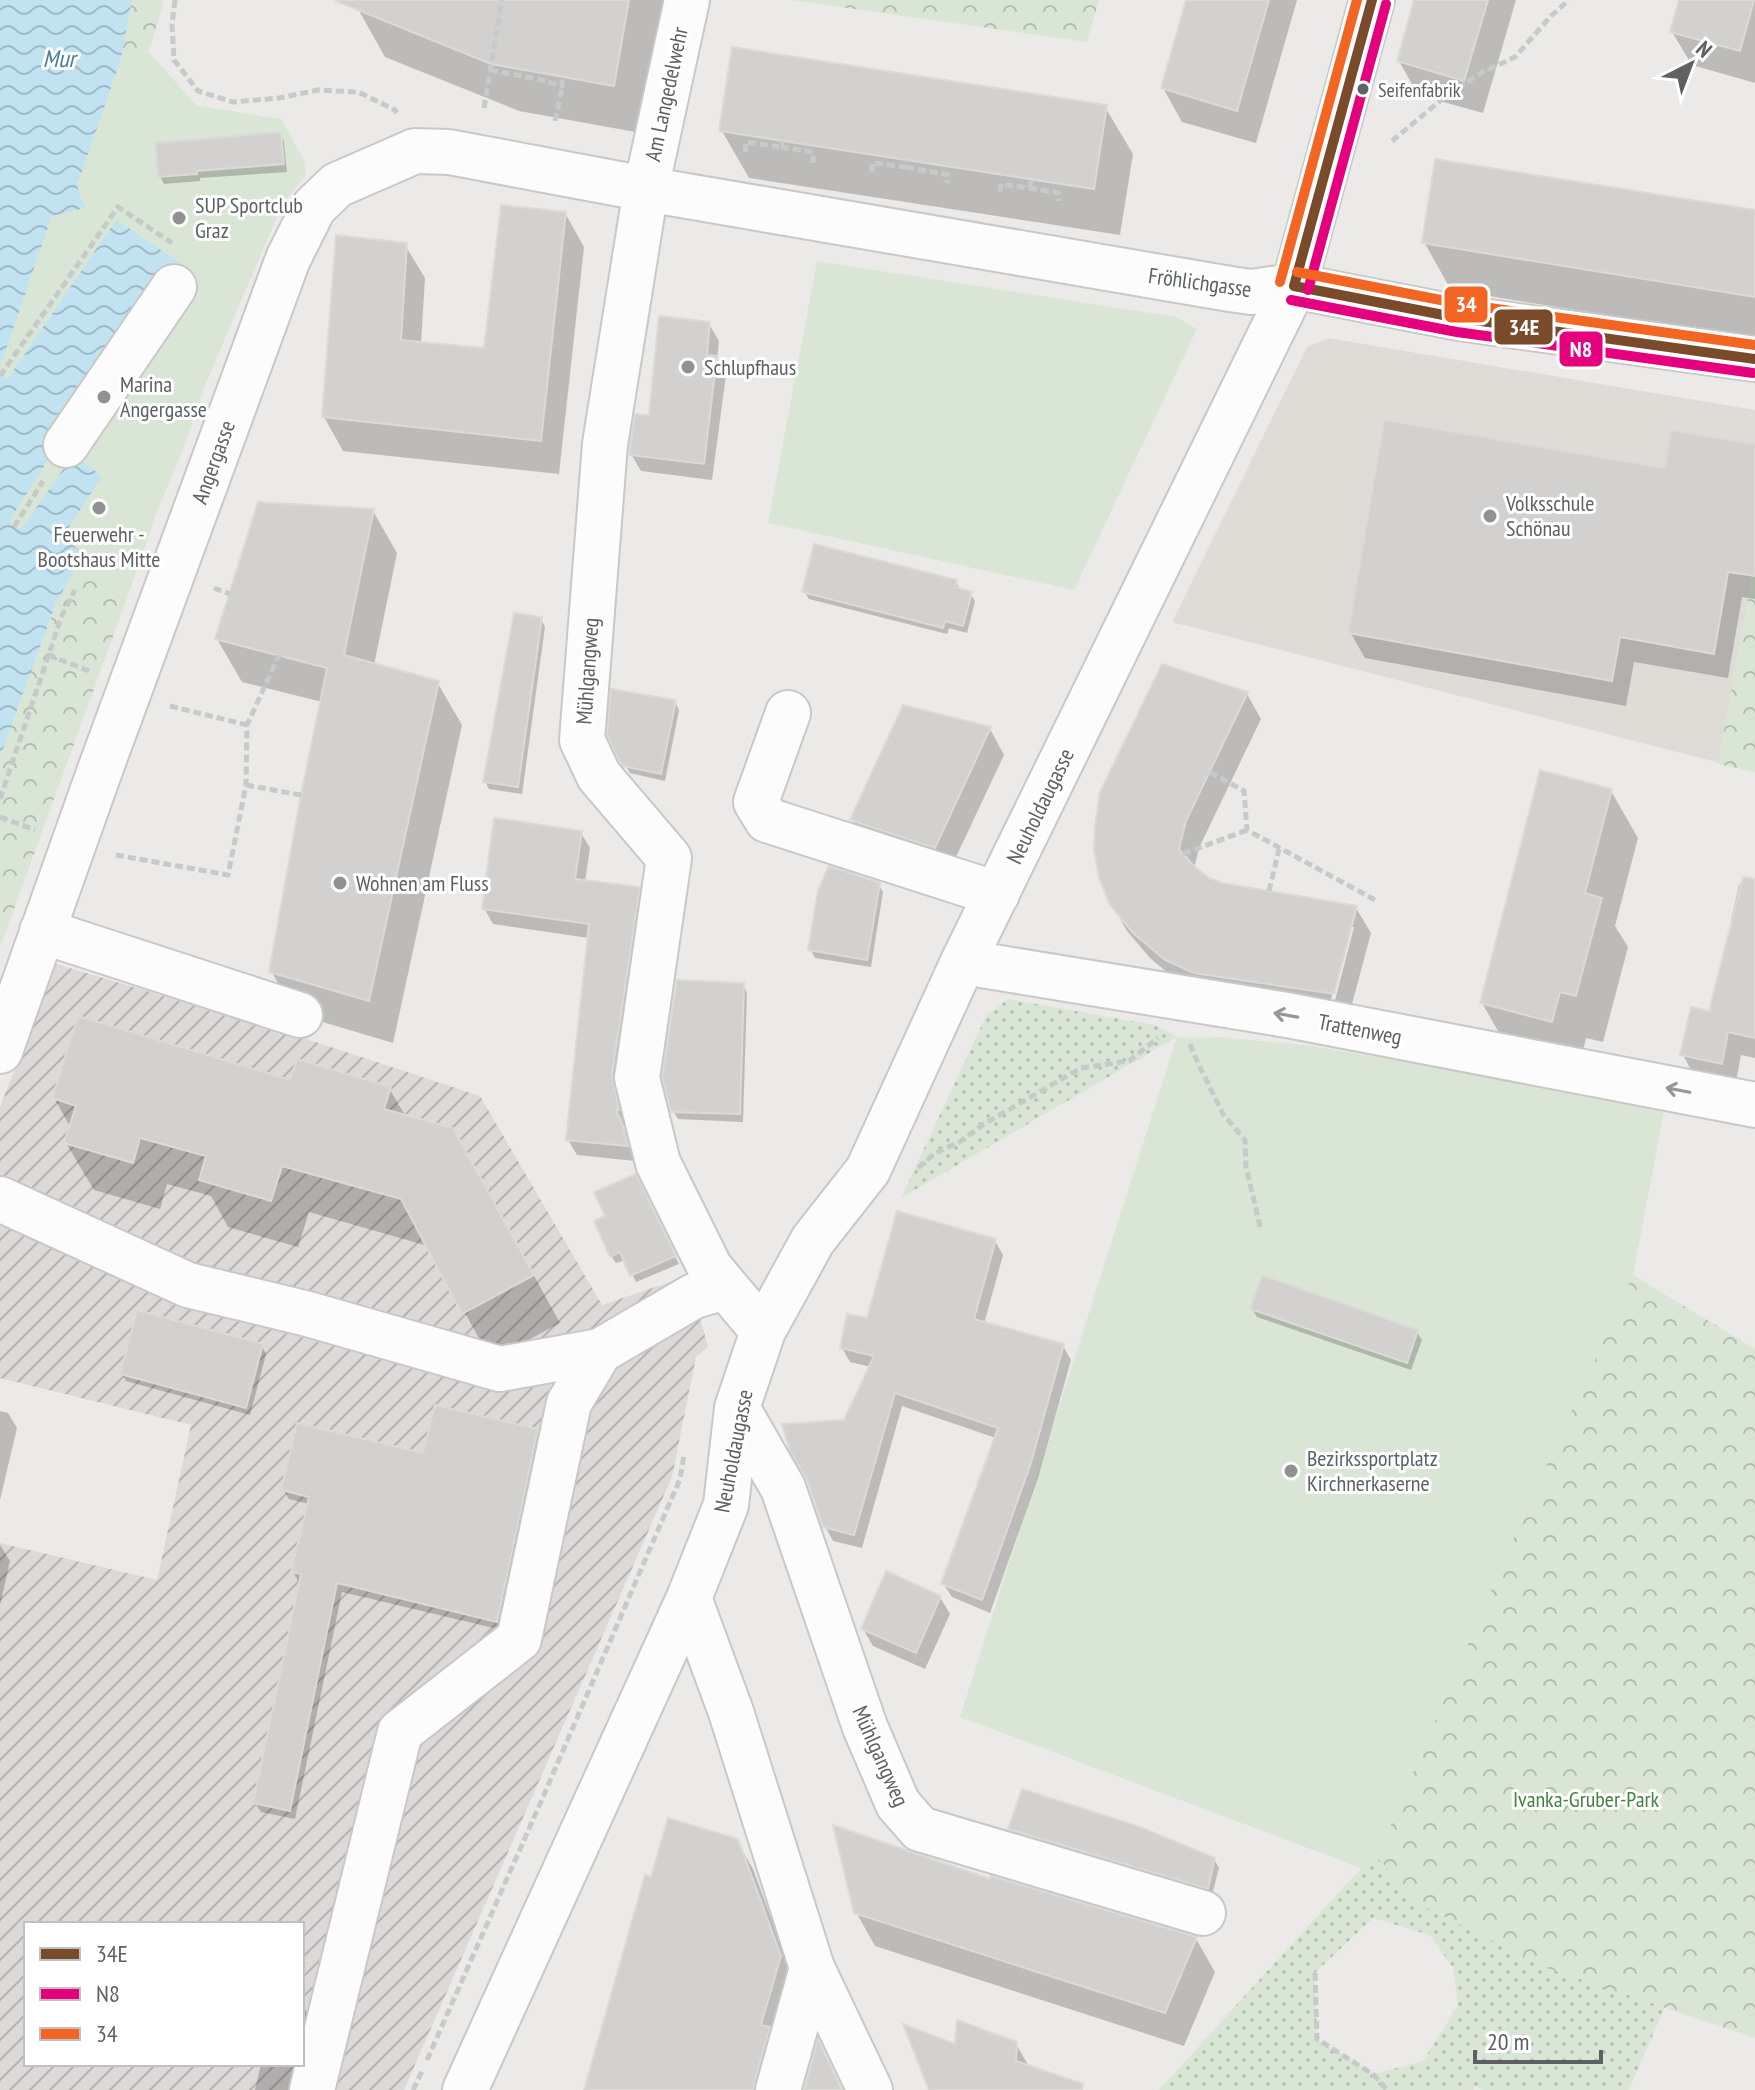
<svg xmlns="http://www.w3.org/2000/svg" width="1755" height="2090" font-family="'PT Sans Narrow',sans-serif">
  <style>
    .industrial { fill: url(#industrial-furrows); fill-rule: evenodd }
    .education { fill: #dfdcd8 }
    .grass { fill: url(#grass-dots); fill-rule: evenodd }
    .park { fill: url(#park-crowns) }
    .pitch { fill: #d9e6d5 }
    .water { fill: url(#water-waves) }
    .shadow { fill: #0003; fill-rule: evenodd }
    .building { fill: #d3d1d0; stroke: #dcdad7; stroke-width: 2 }
    .lines { fill: none; stroke-linecap: round; stroke-linejoin: round }
    .minor-casing { stroke: #c9c8c7; stroke-width: 48 }
    .path { stroke: #c7cac9; stroke-width: 5; stroke-dasharray: 8 4; stroke-linecap: butt }
    .minor { stroke: #fcfcfc; stroke-width: 44 }
    .bus-1-casing { stroke: #fff; stroke-width: 16 }
    .bus-2-casing { stroke: #fff; stroke-width: 16 }
    .bus-3-casing { stroke: #fff; stroke-width: 16 }
    .bus-1 { stroke: #7a4b2a; stroke-width: 10 }
    .bus-2 { stroke: #e5007d; stroke-width: 10 }
    .bus-3 { stroke: #f26522; stroke-width: 10 }
    .oneway { stroke: #959799 }
    .bus-dot { fill: #5d6164; stroke: #fff; stroke-width: 3 }
    .poi-dot { fill: #8f9192; stroke: #fff; stroke-width: 3 }
    .labels { text-anchor: middle; stroke-width: 6; stroke-linejoin: round; paint-order: stroke }
    .bus-label { font-size: 20px; fill: #5d6164; stroke: #fff; text-anchor: start }
    .street-label { font-size: 22px; fill: #5d6164; stroke: #fff }
    .poi-label { font-size: 22px; fill: #5d6164; stroke: #fff; text-anchor: start }
    .park-label { font-size: 22px; fill: #458140; stroke: #fff }
    .water-label { font-size: 24px; font-style: italic; fill: #4a7c9c; stroke: #fff }
    .line-badge { stroke: #fff; stroke-width: 3 }
    .badge-label { font-size: 22px; text-anchor: middle; font-weight: bold; fill: #fff }
  </style>
  <defs>
    <pattern id="industrial-furrows" width="10" height="10" patternUnits="userSpaceOnUse" patternTransform="scale(2)"><rect width="10" height="10" fill="#dcd9d8"/><path d="M-1 1l2-2M0 10L10 0M9 11l2-2" fill="none" stroke="#b6b3b3"/></pattern>
    <pattern id="grass-dots" width="8" height="8" patternUnits="userSpaceOnUse" patternTransform="scale(2)"><rect width="8" height="8" fill="#d9e6d5"/><path d="M2 2h.1M6 6h.1" fill="none" stroke="#b3beb0" stroke-width="1.8" stroke-linecap="round"/></pattern>
    <pattern id="park-crowns" width="20" height="18" patternUnits="userSpaceOnUse" patternTransform="scale(2)"><rect width="20" height="18" fill="#d9e6d5"/><path d="M2 6a3 3 0 1 1 6 0M12 15a3 3 0 1 1 6 0" fill="none" stroke="#b3beb0"/></pattern>
    <pattern id="water-waves" width="16" height="10" patternUnits="userSpaceOnUse" patternTransform="scale(2)"><rect width="16" height="10" fill="#c1e2f1"/><path d="M0 5q4-4 8 0t8 0" fill="none" stroke="#a0bbc7"/></pattern>
  </defs>
  <rect width="100%" height="100%" fill="#eceae8"/>
  <path class="industrial" d="M56,964L285,1032L480,1096L602,1305L685,1277L694,1296L708,1347L696,1357L672,1477L404,2090H0V1543L157,1580L191,1425L0,1378V1107ZM26,1924H302V2064H26Z"/>
  <path class="education" d="M1328,338L1755,410V772L1172,622L1307,347Z"/>
  <path class="grass" d="M1008,999L1155,1025L1177,1037L901,1198L986,1016Z
    M1377,1857L1419,1904L1547,1968L1665,2007L1629,2090H1483L1475,2086L1473,2090H1159L1361,1868ZM1373,1918L1430,1935L1453,1968L1458,2005L1423,2061L1374,2074L1317,2039L1315,1973Z"/>
  <path class="park" d="M132,0H164L149,52L121,59Z
    M791,0H1099L1087,42Z
    M84,554L126,601L0,948V757L56,603Z
    M1752,576H1755V772L1718,764Z
    M1633,1275L1755,1349V2038L1547,1968L1419,1904L1377,1857L1508,1550Z"/>
  <path class="pitch" d="M149,52L196,105L281,119L304,160L306,175L282,205L206,383L184,447L156,514L126,601L84,554L62,538L14,527L9,523L6,380L0,375V367L52,216L77,186L121,59Z
    M817,261L1176,317L1197,329L1074,590L768,523Z
    M1177,1037L1200,1038L1219,1037L1313,1046L1665,1107L1633,1275L1508,1550L1377,1857L1361,1868L960,1717Z"/>
  <path class="water" d="M0,0H132L121,59L77,186L85,208L52,216L0,367Z
    M116,220L181,263L61,439L12,517L10,523L14,527L22,528L73,455L102,476L63,537L84,554L56,603L0,757V375L7,380Z"/>
  <path class="shadow" d="M362,0H664L641,133L519,111L385,57L358,9Z
    M1188,0H1297L1256,143L1182,122L1163,88Z
    M1416,0H1516L1483,113L1418,95L1399,61Z
    M1681,0H1755V83L1692,65L1672,32Z
    M1105,107L1133,154L1120,235L749,178L722,131Z
    M280,134L284,142L287,172L200,178V181L164,184L160,176Z
    M1755,212V339L1451,290L1424,242Z
    M565,213L584,247L559,474L343,451L324,417L405,245L425,278L421,344L485,351Z
    M709,324L719,341L717,360L726,375L712,480L641,471L631,454L650,418Z
    M1755,446V599L1742,597L1728,678L1634,662L1626,706L1365,658L1350,632L1667,471Z
    M373,511L397,553L374,665L437,682L462,725L393,1043L296,1014L271,971L322,702L242,682L217,639Z
    M956,582L961,591L970,593L975,601L967,633L949,628L947,634L809,599L804,591Z
    M541,619L545,627L522,794L489,789L485,781Z
    M1247,694L1261,719L1199,848L1194,869L1208,880L1222,885L1356,908L1371,933L1348,1019L1182,985L1150,958L1127,931L1112,904ZM1350,927H1354L1334,1004L1330,1003Z
    M675,702L679,710L665,781L630,773L609,735Z
    M990,729L1004,755L949,872L867,846L852,820Z
    M1611,791L1638,838L1615,926L1628,947L1603,1042L1586,1038L1579,1068L1509,1050L1482,1003Z
    M581,833L590,848L585,882L638,889L647,905L627,1125H623L631,1143L635,1161L577,1155L568,1140L589,938L493,924L484,908Z
    M878,884L883,892L871,967L815,958L811,950Z
    M1739,885L1755,888V1058L1741,1055L1735,1087L1696,1079L1683,1055L1711,1014L1733,924L1731,920Z
    M743,985L747,993L743,1122L678,1119L673,1111Z
    M291,1083L389,1088L406,1117L480,1178L560,1323L491,1360L428,1246L309,1212L298,1247L228,1227L211,1196L167,1184L160,1209L94,1190L66,1143L71,1128L54,1098Z
    M639,1185L679,1264L636,1282L625,1260L616,1263L611,1256L607,1217Z
    M995,1241L1003,1255L984,1324L1063,1346L1071,1360L1038,1478L990,1613L952,1597L943,1583L996,1438L902,1406L862,1548L833,1541L825,1526L846,1422L871,1367L850,1362L842,1348L868,1321Z
    M1252,1309L1417,1332L1422,1340L1411,1370L1257,1317Z
    M262,1346L266,1354L250,1415L126,1381L122,1374Z
    M0,1411L8,1413L17,1428L0,1500Z
    M537,1431L542,1440L502,1630L342,1592L295,1819L261,1812L255,1803L301,1582L298,1581L293,1572L309,1504L289,1499L283,1489Z
    M0,1545L10,1561L0,1605Z
    M940,1597L950,1614L925,1669L873,1646L863,1629Z
    M1010,1829L1214,1859L1219,1868L1212,1895L1015,1837Z
    M737,1841L753,1869L796,1985L775,2090H586L652,1879Z
    M992,1882L1196,1939L1215,1972L1184,2046L875,1946L856,1912Z
    M302,2009H305L310,2017L302,2049Z
    M1016,2044L1030,2068L1079,2090H932L956,2047Z
    M261,2064H298L292,2090H255Z"/>
  <path class="building" d="M336,0H629L614,86L491,64L336,1Z
    M1186,0H1269L1237,111L1161,88Z
    M1414,0H1488L1464,81L1397,61Z
    M1679,0H1754L1740,51L1670,32Z
    M732,47L1107,105L1094,189L719,131Z
    M281,132L284,164L197,171V174L158,177L155,143Z
    M1435,159L1755,210V297L1422,243Z
    M501,205L566,212L541,441L322,417L336,235L407,243L401,340L484,348Z
    M659,316L710,322L707,355L717,356L704,464L629,455L635,414L649,415Z
    M1384,420L1665,468L1671,430L1755,444V576L1728,572L1714,654L1620,637L1612,681L1348,633Z
    M258,502L374,509L344,655L439,681L369,1001L269,972L301,795L327,668L215,639Z
    M814,544L957,580L955,587L972,592L963,626L945,621L943,628L802,592Z
    M514,613L542,617L518,787L483,782Z
    M1162,664L1248,692L1186,821L1179,849L1193,865L1209,878L1223,883L1357,906L1334,994L1194,973L1165,960L1133,933L1110,905L1099,878L1094,850L1095,826L1100,792Z
    M611,689L676,700L661,774L623,766L620,762L607,735Z
    M903,705L991,727L935,848L850,820Z
    M1540,770L1612,789L1585,893L1602,898L1576,996L1560,992L1552,1022L1480,1003Z
    M494,818L582,831L575,879L640,887L612,1074L619,1110H616L623,1126L628,1146L566,1140L589,924L482,909Z
    M829,866L880,883L867,960L808,950L818,890Z
    M1743,877L1755,879V1038L1728,1032L1722,1064L1680,1055L1691,1007L1709,1011Z
    M677,980L744,983L740,1114L671,1112L662,1077Z
    M78,1016L290,1080L297,1059L391,1087L384,1109L453,1128L534,1275L462,1314L401,1199L282,1166L271,1201L199,1180L206,1156L140,1138L133,1163L64,1143L76,1106L52,1098Z
    M636,1174L676,1256L630,1276L620,1252L610,1257L594,1221L605,1216L594,1192Z
    M897,1211L996,1239L974,1319L1064,1344L1031,1463L982,1600L941,1584L998,1428L895,1393L854,1535L823,1527L807,1480L790,1451L782,1424L844,1420L874,1356L840,1348L847,1314L867,1318Z
    M1262,1275L1418,1330L1407,1363L1250,1309Z
    M137,1310L263,1344L246,1408L120,1374Z
    M435,1405L538,1429L497,1622L337,1583L290,1811L253,1803L301,1574L291,1572L309,1497L281,1490L297,1423L423,1453Z
    M886,1571L941,1596L916,1653L861,1629Z
    M1022,1789L1140,1827L1215,1858L1208,1889L1008,1829Z
    M668,1818L738,1839L781,1956L761,2025L770,2027L754,2083V2090H584L645,1875L651,1877Z
    M833,1825L990,1879L991,1876L1197,1937L1165,2013L854,1913Z
    M957,2020L1017,2042L1016,2061L1083,2084L1082,2090H929L903,2024L955,2044Z
    M818,2039L842,2090H804Z"/>
  <g class="lines">
    <g class="minor-casing">
      <path id="minor" d="M687,0L646,189L605,444L582,740L599,776L669,858L637,1078L658,1163L710,1268L763,1331
        M66,445L174,287
        M788,713L756,802L767,820L997,894
        M42,931L300,1015
        M963,962L1287,1015L1755,1105
        M0,1051L100,770L288,259L314,207L337,185L415,151L449,152L646,189L1230,289L1251,292L1294,286L1459,318L1755,359
        M0,1199L188,1285L308,1314L500,1369L600,1351
        M737,1408L783,1488L865,1727L898,1804L920,1829L1203,1913
        M689,1598L731,1712L812,1968L870,2090
        M312,2090L400,1732L519,1639L569,1403L600,1351L694,1296L726,1287
        M465,2090L689,1598L726,1505L737,1408L763,1331L813,1240L868,1170L963,962L1294,286L1372,0
        M778,2090L812,1968"/>
    </g>
    <path class="path" d="M175,0L172,24L174,60L198,91L233,102L279,98L318,90L358,92L395,110L397,113
      M490,70L542,80L562,86V77
      M484,108L502,0
      M555,121L562,87
      M1392,141L1440,101L1479,74L1515,57L1551,16L1569,0
      M781,147L813,152V163
      M745,152L746,142L781,147L782,141
      M906,167L948,175L947,183
      M872,172V163L906,167L907,160
      M1029,188L1059,193V201
      M1000,192L1001,184L1029,188L1032,179
      M0,376L118,207L172,243
      M14,527L43,481
      M214,588L230,594
      M48,655L92,672
      M170,706L247,725
      M1210,772L1244,791L1247,830L1375,900
      M246,785L301,795
      M0,799L62,615L75,590
      M0,817L35,830
      M1183,854L1247,830
      M116,855L228,875L246,785L247,725L279,655
      M1269,891L1279,849
      M1190,1044L1197,1061L1223,1114L1245,1140L1246,1167L1261,1230
      M918,1168L934,1154L961,1141L984,1124L1081,1068L1129,1061L1158,1038
      M1315,1973L1317,2039L1374,2075L1387,2090
      M427,2060L543,1797L680,1479L684,1455
      M413,2090L423,2069"/>
    <use href="#minor" class="minor"/>
    <g class="bus-1-casing">
      <path id="bus-1" d="M1294,286L1459,318L1755,359
        M1294,286L1372,0"/>
    </g>
    <g class="bus-2-casing">
      <path id="bus-2" d="M1308,290L1386,4
        M1291,300L1457,332L1753,373"/>
    </g>
    <g class="bus-3-casing">
      <path id="bus-3" d="M1297,272L1461,304L1755,345
        M1280,282L1357,0"/>
    </g>
    <use href="#bus-1" class="bus-1"/>
    <use href="#bus-2" class="bus-2"/>
    <use href="#bus-3" class="bus-3"/>
  </g>
  <defs><path id="oneway-shaft" d="M-6 0H5M1.5-3L5.5 0L1.5 3" fill="none" stroke-width="1.6" stroke-linecap="round" stroke-linejoin="round" transform="scale(2)"/></defs>
  <g class="oneway">
    <use href="#oneway-shaft" transform="translate(1286 1015) rotate(-170)"/>
    <use href="#oneway-shaft" transform="translate(1678 1090) rotate(-169)"/>
  </g>
  <circle class="bus-dot" cx="1363" cy="89" r="7"/>
  <g class="poi-dot">
    <circle cx="179" cy="218" r="8"/>
    <circle cx="688" cy="367" r="8"/>
    <circle cx="104" cy="397" r="8"/>
    <circle cx="99" cy="508" r="8"/>
    <circle cx="1490" cy="516" r="8"/>
    <circle cx="340" cy="883" r="8"/>
    <circle cx="1291" cy="1471" r="8"/>
  </g>
  <g class="labels">
    <g class="bus-label">
      <text x="1378" y="97">Seifenfabrik</text>
    </g>
    <g class="street-label">
      <text transform="translate(666 94) rotate(-78)" y="8">Am Langedelwehr</text>
      <text transform="translate(1200 282) rotate(8)" y="8">Fröhlichgasse</text>
      <text transform="translate(213 462) rotate(-70)" y="8">Angergasse</text>
      <text transform="translate(587 671) rotate(-86)" y="8">Mühlgangweg</text>
      <text transform="translate(1040 806) rotate(-64)" y="8">Neuholdaugasse</text>
      <text transform="translate(1360 1029) rotate(11)" y="8">Trattenweg</text>
      <text transform="translate(733 1451) rotate(-79)" y="8">Neuholdaugasse</text>
      <text transform="translate(881 1756) rotate(66)" y="8">Mühlgangweg</text>
    </g>
    <g class="poi-label">
      <text x="195" y="213">SUP Sportclub<tspan x="195" dy="25">Graz</tspan></text>
      <text x="704" y="375">Schlupfhaus</text>
      <text x="120" y="392">Marina<tspan x="120" dy="25">Angergasse</tspan></text>
      <text x="1506" y="511">Volksschule<tspan x="1506" dy="25">Schönau</tspan></text>
      <text x="99" y="542" text-anchor="middle">Feuerwehr -<tspan x="99" dy="25">Bootshaus Mitte</tspan></text>
      <text x="356" y="891">Wohnen am Fluss</text>
      <text x="1307" y="1466">Bezirkssportplatz<tspan x="1307" dy="25">Kirchnerkaserne</tspan></text>
    </g>
    <g class="park-label">
      <text x="1586" y="1807">Ivanka-Gruber-Park</text>
    </g>
    <g class="water-label">
      <text x="59" y="67">Mur</text>
    </g>
  </g>
  <g class="line-badge">
    <rect x="1443" y="285" width="46" height="39" rx="8" fill="#f26522"/>
    <rect x="1493" y="308" width="61" height="38" rx="8" fill="#7a4b2a"/>
    <rect x="1558" y="330" width="46" height="38" rx="8" fill="#e5007d"/>
  </g>
  <g class="badge-label">
    <text x="1466" y="312">34</text>
    <text x="1524" y="335">34E</text>
    <text x="1581" y="357">N8</text>
  </g>
  <rect x="24" y="1922" width="280" height="144" fill="#ffffff" stroke="#bec0c1" stroke-width="2"/>
  <rect x="40" y="1948" width="40" height="12" fill="#7a4b2a" stroke="#bec0c1" stroke-width="2"/>
  <text x="96" y="1962" font-size="24" fill="#5d6164">34E</text>
  <rect x="40" y="1988" width="40" height="12" fill="#e5007d" stroke="#bec0c1" stroke-width="2"/>
  <text x="96" y="2002" font-size="24" fill="#5d6164">N8</text>
  <rect x="40" y="2028" width="40" height="12" fill="#f26522" stroke="#bec0c1" stroke-width="2"/>
  <text x="96" y="2042" font-size="24" fill="#5d6164">34</text>
  <g transform="translate(1691 64) rotate(42)" stroke="#ffffff" stroke-width="6" paint-order="stroke">
  <path d="M0-6L14 30L0 20L-14 30Z" fill="#5d6164"/>
  <text y="-12" font-size="22" font-weight="bold" text-anchor="middle" fill="#5d6164">N</text>
  </g>
  <path d="M1475 2050v12h126v-12" fill="none" stroke="#5d6164" stroke-width="4"/>
  <text x="1487" y="2050" font-size="24" fill="#5d6164" stroke="#ffffff" stroke-width="6" paint-order="stroke">20 m</text>
</svg>
